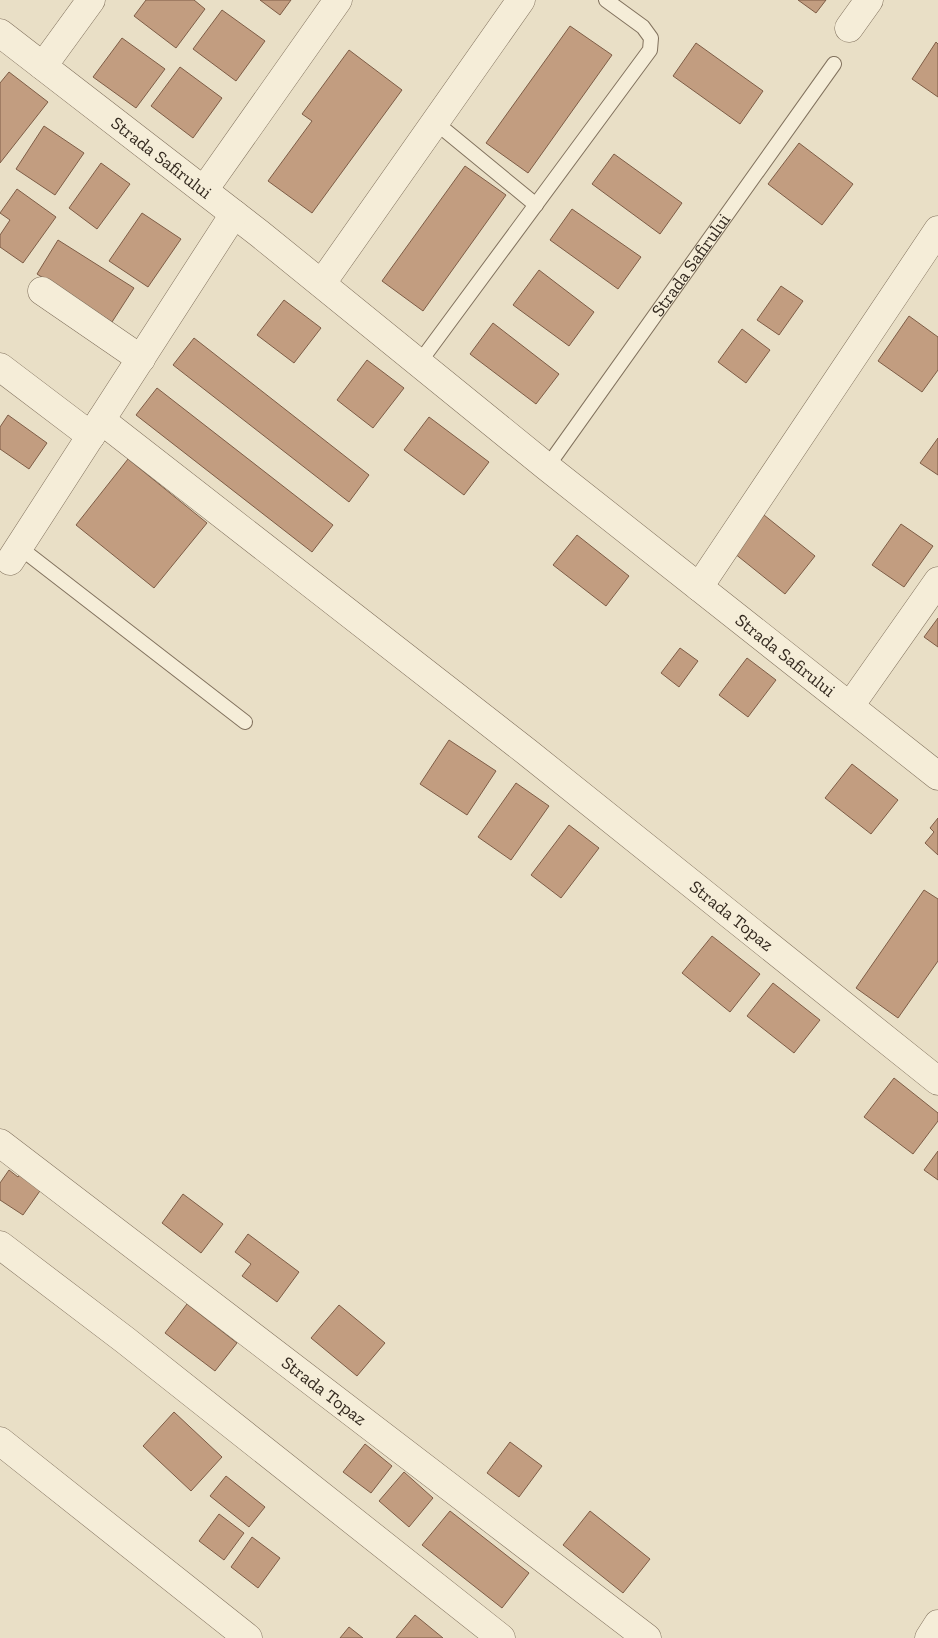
<svg xmlns="http://www.w3.org/2000/svg" width="938" height="1638" font-family="'Zilla Slab',serif">
  <style>
    .building { fill: #c29d80; stroke: #7e5d46 }
    .lines { fill: none; stroke-linecap: round; stroke-linejoin: round }
    .service-casing { stroke: #82725e; stroke-width: 16 }
    .minor-casing { stroke: #82725e; stroke-width: 29 }
    .service { stroke: #f5edd8; stroke-width: 14 }
    .minor { stroke: #f5edd8; stroke-width: 28 }
    .labels { text-anchor: middle; stroke-width: 5; stroke-linejoin: round; paint-order: stroke }
    .street-label { font-size: 18px; fill: #342a20; stroke: #f1e9d5 }
  </style>
  <rect width="100%" height="100%" fill="#e9dfc6"/>
  <path class="building" d="M146,0H194L205,9L176,48L134,16Z
    M260,0H291L280,15Z
    M798,0H826L816,13Z
    M222,10L265,41L236,81L193,49Z
    M570,26L612,55L528,173L486,143Z
    M122,38L165,69L136,108L93,77Z
    M936,42L938,44V97L912,79Z
    M696,43L763,91L740,124L673,76Z
    M349,50L402,90L312,213L268,181L312,121L302,114Z
    M180,67L222,98L193,138L151,106Z
    M9,72L48,102L0,163V83Z
    M44,126L84,153L55,195L16,169Z
    M799,143L853,184L822,225L768,184Z
    M614,154L682,203L660,234L592,184Z
    M101,163L130,184L97,229L69,208Z
    M465,166L506,195L423,311L382,281Z
    M17,189L56,217L23,263L0,247V235L10,220L0,213Z
    M572,209L641,257L618,289L550,240Z
    M142,213L181,239L148,287L109,261Z
    M58,240L134,288L112,322L37,274Z
    M539,270L594,312L569,346L513,305Z
    M781,286L803,301L779,335L757,320Z
    M284,300L321,328L294,363L257,335Z
    M909,316L938,337V370L922,392L878,361Z
    M493,323L559,374L536,404L470,354Z
    M742,329L770,350L746,383L718,362Z
    M194,338L369,475L349,502L173,365Z
    M367,360L404,388L373,428L337,400Z
    M157,388L333,525L312,552L136,415Z
    M8,415L47,443L29,469L0,449V427Z
    M429,417L489,462L464,495L404,450Z
    M938,438V475L920,463Z
    M128,459L207,523L154,588L76,525Z
    M764,515L815,556L785,594L734,553Z
    M901,524L933,546L904,587L872,565Z
    M577,535L629,576L606,606L553,565Z
    M938,618V647L924,637Z
    M680,648L698,661L679,687L661,673Z
    M747,658L776,680L748,717L719,695Z
    M449,740L496,771L467,815L420,784Z
    M852,764L898,800L871,834L825,798Z
    M516,783L549,806L511,860L478,837Z
    M938,818V855L925,843L934,832L930,828Z
    M569,825L599,848L561,898L531,875Z
    M924,890L938,899V961L898,1018L856,988Z
    M712,936L760,974L730,1012L682,973Z
    M773,983L820,1020L794,1053L747,1016Z
    M894,1078L938,1113V1121L913,1154L864,1117Z
    M938,1151V1180L924,1170Z
    M9,1170L18,1177L21,1173L42,1188L23,1215L0,1200V1183Z
    M183,1194L223,1224L201,1253L162,1223Z
    M248,1234L299,1272L277,1302L242,1276L251,1264L235,1252Z
    M187,1304L237,1343L215,1371L165,1333Z
    M339,1305L385,1343L357,1376L311,1338Z
    M174,1412L222,1457L191,1491L143,1446Z
    M510,1442L542,1466L519,1497L487,1473Z
    M365,1444L392,1466L371,1493L343,1472Z
    M404,1472L433,1498L409,1527L379,1501Z
    M226,1476L265,1507L249,1527L210,1496Z
    M450,1511L529,1573L502,1608L422,1545Z
    M590,1511L650,1559L623,1593L563,1545Z
    M219,1514L244,1533L224,1560L199,1541Z
    M252,1537L280,1558L258,1588L231,1567Z
    M415,1615L443,1638H396Z
    M349,1627L363,1638H340Z"/>
  <g class="lines">
    <g class="service-casing">
      <g id="service">
        <path d="M435,122L536,205"/>
        <path d="M419,363L650,50L651,38L643,27L606,0"/>
        <path id="s1" d="M547,467L834,64"/>
        <path d="M19,547L245,722"/>
      </g>
    </g>
    <g class="minor-casing">
      <g id="minor">
        <path d="M849,28L869,0"/>
        <path id="s2" d="M0,33L260,234L547,467L938,776"/>
        <path d="M43,66L91,0"/>
        <path d="M204,190L338,0"/>
        <path d="M322,283L521,0"/>
        <path d="M42,291L141,359"/>
        <path d="M0,367L91,436"/>
        <path id="s3" d="M101,420L527,752L938,1081"/>
        <path d="M10,561L234,214"/>
        <path d="M699,587L938,230"/>
        <path d="M850,706L938,581"/>
        <path id="s4" d="M0,1143L647,1638"/>
        <path d="M0,1245L125,1340L501,1638"/>
        <path d="M0,1441L248,1638"/>
        <path d="M929,1638L938,1624"/>
      </g>
    </g>
    <use href="#service" class="service"/>
    <use href="#minor" class="minor"/>
  </g>
  <g class="labels">
    <g class="street-label">
      <text dy="6" stroke="none"><textPath href="#s2" startOffset="204">Strada Safirului</textPath></text>
      <text dy="6" stroke="none"><textPath href="#s1" startOffset="248">Strada Safirului</textPath></text>
      <text dy="6" stroke="none"><textPath href="#s2" startOffset="1002">Strada Safirului</textPath></text>
      <text dy="6" stroke="none"><textPath href="#s3" startOffset="802">Strada Topaz</textPath></text>
      <text dy="6" stroke="none"><textPath href="#s4" startOffset="408">Strada Topaz</textPath></text>
    </g>
  </g>
</svg>
